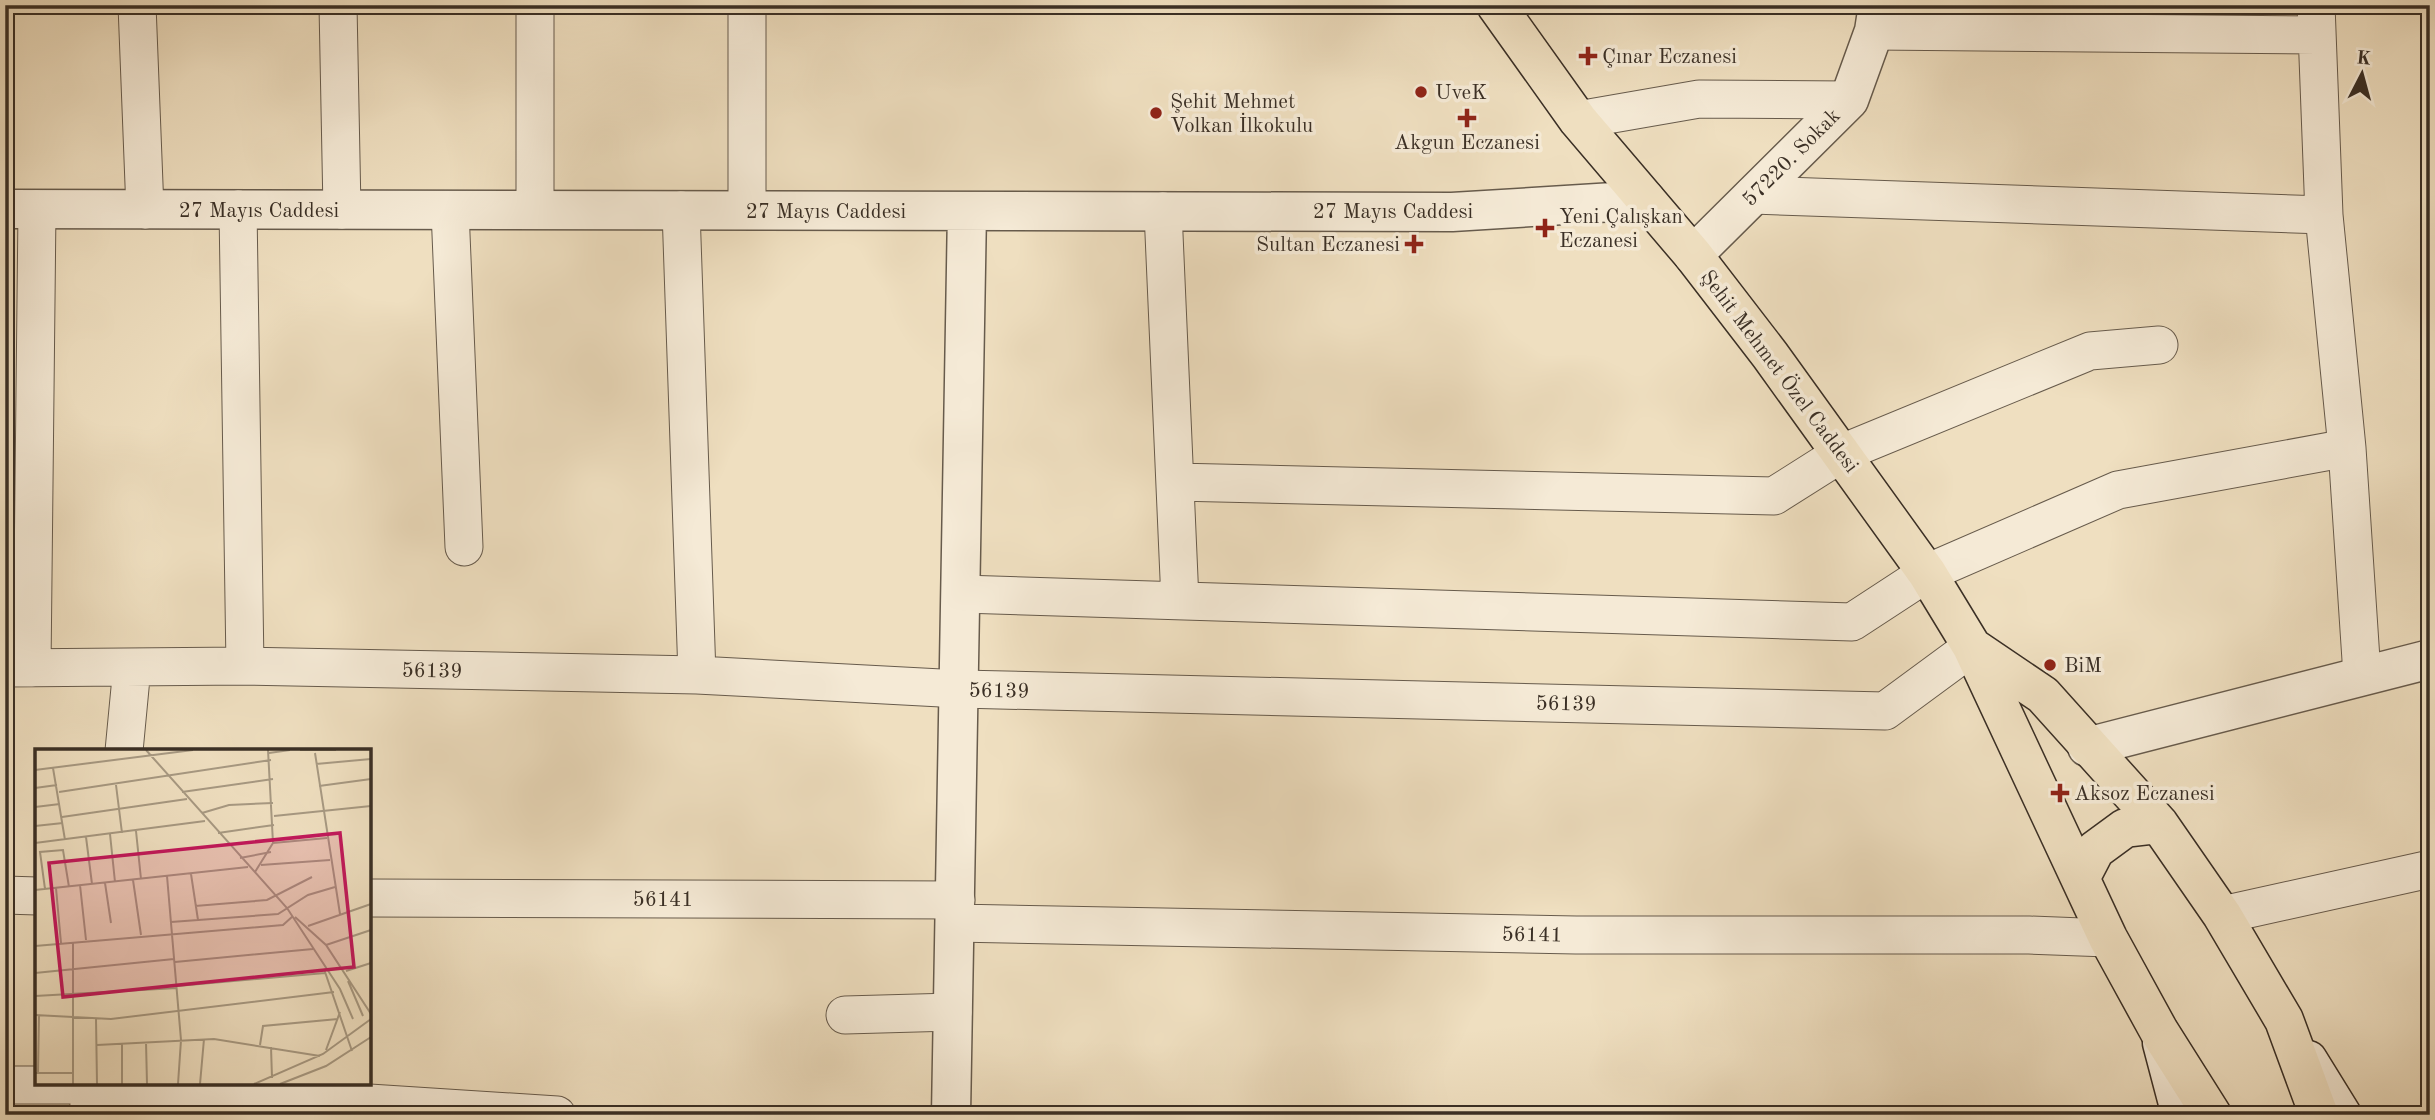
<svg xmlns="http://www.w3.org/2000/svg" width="2435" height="1120" font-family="'Old Standard TT',serif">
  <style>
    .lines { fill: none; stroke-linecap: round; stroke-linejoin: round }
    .minor-casing { stroke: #675b4c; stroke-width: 39 }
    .tertiary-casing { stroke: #675b4c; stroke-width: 41 }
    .secondary-casing { stroke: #3a2f25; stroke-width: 41 }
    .primary-casing { stroke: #3a2f25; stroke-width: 41 }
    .minor { stroke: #f5ead6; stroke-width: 37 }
    .tertiary { stroke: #f5ead6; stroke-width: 38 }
    .secondary { stroke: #f5ead6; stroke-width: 38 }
    .primary { stroke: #efdfc0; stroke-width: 38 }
    .poi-dot { fill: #8f2418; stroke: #f5ead6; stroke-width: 2.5 }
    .labels { text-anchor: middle; stroke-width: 7; stroke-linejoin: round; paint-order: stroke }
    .poi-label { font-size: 21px; fill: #3a2f25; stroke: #f5ead6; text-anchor: start }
    .street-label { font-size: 21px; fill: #3a2f25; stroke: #f5ead6 }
    .inset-road { fill: none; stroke: #a79982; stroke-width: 2 }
    .view { fill: #c2185b; fill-opacity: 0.15; stroke: #c2185b; stroke-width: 3.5 }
    .inset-edge { fill: none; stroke: #3a2f25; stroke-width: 3.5 }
  </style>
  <rect width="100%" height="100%" fill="#efdfc0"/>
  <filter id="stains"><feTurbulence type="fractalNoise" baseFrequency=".00286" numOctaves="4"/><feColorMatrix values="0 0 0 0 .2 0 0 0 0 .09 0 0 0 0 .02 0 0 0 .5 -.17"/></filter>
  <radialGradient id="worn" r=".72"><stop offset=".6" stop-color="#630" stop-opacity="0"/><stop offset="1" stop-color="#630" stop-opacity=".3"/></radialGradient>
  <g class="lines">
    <g class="minor-casing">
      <path id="minor" d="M137,5L145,210
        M338,5L342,210
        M2316,5L2324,215L2347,448L2362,675
        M1874,31L2317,35
        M1578,120L1699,99L1849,100
        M1753,195L2324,215
        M238,209L245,666
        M450,210L464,547
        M535,210V5
        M681,210L697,675
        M747,210V5
        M1163,211L1180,601
        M1175,482L1774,496L1842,453L2090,351L2159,345
        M962,594L1852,622L1927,573L2118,490L2347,448
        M5,668L245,666L697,675L960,689L1885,711L1972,647
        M32,668L37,209
        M124,751L132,667
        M5,895L37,896
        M369,898L956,900
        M2222,915L2430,869
        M955,923L1576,935H2029L2108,938
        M845,1015L953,1012
        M5,1085H91L557,1115
        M88,1115L91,1083"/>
    </g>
    <g class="tertiary-casing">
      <path id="tertiary" d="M5,209L1452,212L1646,200
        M1693,255L1849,100L1874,31L1878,5
        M2087,747L2430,659
        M951,1115L967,211"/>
    </g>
    <g class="secondary-casing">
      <path id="secondary" d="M2162,1043L2181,1115
        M2308,1060L2342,1115"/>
    </g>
    <g class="primary-casing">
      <path id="primary" d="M1496,5L1578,120L1693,255L1770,355L1927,573L1972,647L2108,938L2159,1031L2212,1115
        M1972,647L2043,695L2159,824L2222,915L2284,1020L2319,1115
        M2081,877L2095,850L2125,828L2159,824"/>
    </g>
    <use href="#minor" class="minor"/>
    <use href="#tertiary" class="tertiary"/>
    <use href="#secondary" class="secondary"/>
    <use href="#primary" class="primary"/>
  </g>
  <g class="poi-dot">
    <path d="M1584.5 45.5h7v7h7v7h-7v7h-7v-7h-7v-7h7z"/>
    <circle cx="1421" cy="92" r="7"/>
    <circle cx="1156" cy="113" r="7"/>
    <path d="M1463.5 107.5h7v7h7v7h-7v7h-7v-7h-7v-7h7z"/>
    <path d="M1541.5 217.5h7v7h7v7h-7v7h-7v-7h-7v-7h7z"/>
    <path d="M1410.5 233.5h7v7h7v7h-7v7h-7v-7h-7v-7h7z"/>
    <circle cx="2050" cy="665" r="7"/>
    <path d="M2056.5 782.5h7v7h7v7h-7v7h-7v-7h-7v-7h7z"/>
  </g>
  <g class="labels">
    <g class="poi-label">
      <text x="1602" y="63">Çınar Eczanesi</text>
      <text x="1435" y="99">UveK</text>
      <text x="1170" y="108">Şehit Mehmet<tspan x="1170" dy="24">Volkan İlkokulu</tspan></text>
      <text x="1467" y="149" text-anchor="middle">Akgun Eczanesi</text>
      <text x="1559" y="223">Yeni Çalışkan<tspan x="1559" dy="24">Eczanesi</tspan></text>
      <text x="1400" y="251" text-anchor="end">Sultan Eczanesi</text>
      <text x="2064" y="672">BiM</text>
      <text x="2074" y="800">Aksoz Eczanesi</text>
    </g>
    <g class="street-label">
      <text transform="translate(1791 157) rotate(-45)" y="7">57220. Sokak</text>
      <text x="259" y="217">27 Mayıs Caddesi</text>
      <text x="826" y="218">27 Mayıs Caddesi</text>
      <text x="1393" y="218">27 Mayıs Caddesi</text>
      <text transform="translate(1780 371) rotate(53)" y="7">Şehit Mehmet Özel Caddesi</text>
      <text transform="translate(432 670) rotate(1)" y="7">56139</text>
      <text transform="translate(999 690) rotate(1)" y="7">56139</text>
      <text transform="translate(1566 703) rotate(1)" y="7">56139</text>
      <text x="663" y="906">56141</text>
      <text transform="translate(1532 934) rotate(1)" y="7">56141</text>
    </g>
  </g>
  <g transform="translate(35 749)">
    <rect width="336" height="336" fill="#efdfc0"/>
    <path class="inset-road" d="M111,1L252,159L305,240L318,270M265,1H301M234,4L255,1M280,4L305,165M281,15L336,10M18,19L30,91M0,21L158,1M81,36L87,84M284,37L336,30M0,39L22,36M24,43L236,11M147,43L238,30M0,58L25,55M167,64L194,56L238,54M239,67L336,57M27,68L152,50M0,77L28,74M101,82L106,130M183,84L239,76M75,85L80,133M51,88L57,135M0,94L170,72M238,94L292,89M205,109L236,103M226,116L295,111M220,123L238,94L233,1M156,125L163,171M132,127L146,291L143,335M98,131L106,186M70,134L76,174M45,136L51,191M21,139L26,194M10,140L5,103L28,101L34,138M0,141L213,118M160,157L232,151L277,128M260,168L291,196L336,265M136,173L243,165L273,146L300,138M273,177L336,155M38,193V335M291,196L336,181M0,197L248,176L258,167M140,213L278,200M289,220L317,302M311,222L336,214M0,224L139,210M313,232L328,267M142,237L290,224M0,247L142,239M0,266L76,270L299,243M61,270L62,335M111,293L112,335M87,294V335M62,296L179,290L285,307M225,296L228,277L303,270M236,298L237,329M291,301L305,263M0,324H38M3,324L4,266M165,335L169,290M219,335L288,305L336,270M245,335L291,317L336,288"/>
    <path class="view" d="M305,84L319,218L28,248L14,114Z"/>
    <rect width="336" height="336" class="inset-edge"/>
  </g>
  <rect width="2435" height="1120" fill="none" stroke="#efdfc0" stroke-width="28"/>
  <rect x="7" y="7" width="2421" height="1106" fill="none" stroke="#3a2f25" stroke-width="3.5"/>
  <rect x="14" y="14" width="2407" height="1092" fill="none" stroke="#3a2f25" stroke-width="2"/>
  <g transform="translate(2362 74) rotate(6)" stroke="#f5ead6" stroke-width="5" paint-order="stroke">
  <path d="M0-5L12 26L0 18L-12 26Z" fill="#3a2f25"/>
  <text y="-10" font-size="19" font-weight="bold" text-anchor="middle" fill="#3a2f25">K</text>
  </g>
  <rect width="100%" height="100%" filter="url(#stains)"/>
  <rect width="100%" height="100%" fill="url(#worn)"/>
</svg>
